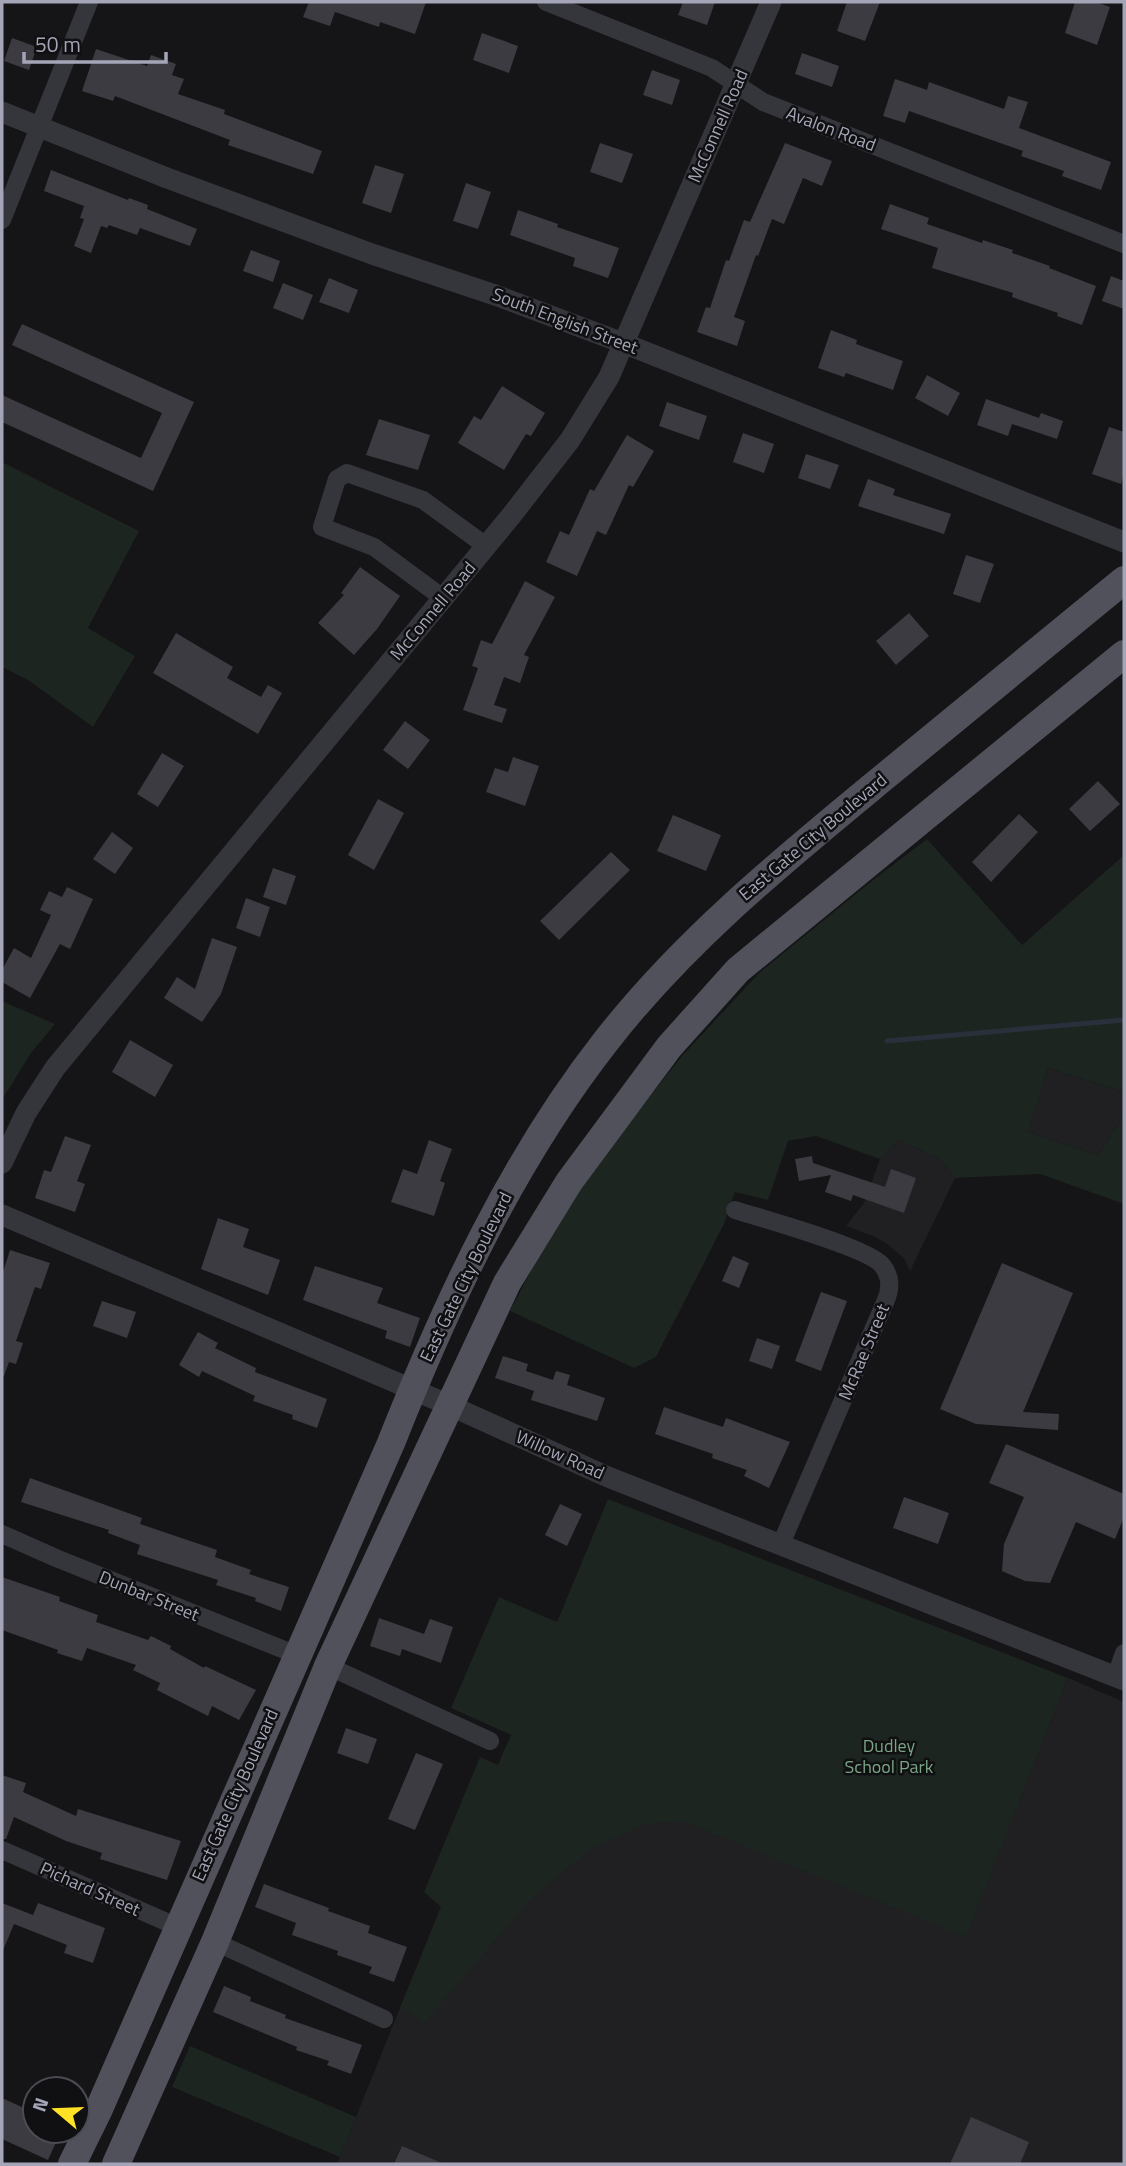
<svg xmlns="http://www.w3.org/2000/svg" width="1126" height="2166" font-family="'Titillium Web',sans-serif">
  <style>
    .built { fill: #202023 }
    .green { fill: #1c251f }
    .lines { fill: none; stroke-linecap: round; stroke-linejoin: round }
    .stream { stroke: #29303b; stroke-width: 5 }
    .building { fill: #3c3b41 }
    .minor { stroke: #35353c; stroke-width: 18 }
    .tertiary { stroke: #35353c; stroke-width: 21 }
    .primary { stroke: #50515b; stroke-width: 28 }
    .labels { text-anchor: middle; stroke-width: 5; stroke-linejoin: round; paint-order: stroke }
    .street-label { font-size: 18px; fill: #a4a6b8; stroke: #100f11 }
    .park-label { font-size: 18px; fill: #79a585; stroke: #100f11 }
  </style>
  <rect width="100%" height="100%" fill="#151416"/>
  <path class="built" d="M1048,1068L1124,1092V1116L1098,1155L1028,1132Z
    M898,1140L938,1158L955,1178L910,1271L904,1258L886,1243L873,1236L846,1226L864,1203L880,1159Z
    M1068,1678L1124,1702V2164H337L505,1748L966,1936Z"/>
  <path class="green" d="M2,462L139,531L88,628L135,656L93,727L28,680L2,667Z
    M927,839L1022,945L1124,855V1092L1048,1068L1028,1132L1098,1155L1124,1116V1204L1040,1174L955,1178L938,1158L898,1140L880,1159L816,1136L788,1141L768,1200L735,1192L724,1224L656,1357L634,1368L510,1311L548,1238L598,1162L682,1056L759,973L868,884Z
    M2,1001L55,1024L31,1053L2,1100Z
    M608,1499L1068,1678L966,1937L683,1821L645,1824L589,1850L529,1901L425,2022L400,2008L441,1907L424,1892L480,1757L498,1765L511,1735L451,1708L499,1597L557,1622Z
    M190,2046L356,2117L340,2157L172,2087Z"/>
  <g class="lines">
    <path class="stream" d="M887,1041L1124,1020"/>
  </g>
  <path class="building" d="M309,2H426L415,34L380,22L379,27L335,12L330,26L303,17Z
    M683,2H715L707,25L678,15Z
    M847,2H880L865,41L837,31Z
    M1075,2H1096L1110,7L1097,45L1065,33Z
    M482,33L518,46L509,73L473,60Z
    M12,38L37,47L29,70L4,61Z
    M96,49L147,66L151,55L176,64L172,75L184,79L178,94L225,110L224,114L322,151L313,174L228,145L230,140L115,96L113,101L82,91Z
    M802,53L839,66L832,87L795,74Z
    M652,70L680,80L672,105L643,95Z
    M895,79L927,90L929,82L1004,109L1008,96L1028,102L1019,128L1111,162L1101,190L1062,176L1064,171L1021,156L1023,151L909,111L905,123L883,116Z
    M600,143L633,154L622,183L590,172Z
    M785,143L832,161L822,186L803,178L784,224L772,219L758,256L756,255L734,317L745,321L737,346L697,332L706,307L710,308L726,260L729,261L744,220L750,222Z
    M375,165L404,174L391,213L362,203Z
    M51,170L128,200L129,198L148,205L147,209L197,229L190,246L140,228L137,235L109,225L107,228L101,226L91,253L74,246L84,219L80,218L84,206L44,191Z
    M466,183L491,192L478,229L453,221Z
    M890,204L929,218L927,224L982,243L983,240L1013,250L1012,253L1050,266L1049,268L1096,286L1082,325L1057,316L1058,313L1012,297L1013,293L932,268L938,248L881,229Z
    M518,210L558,224L557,227L619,248L608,278L573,266L575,258L510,235Z
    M251,250L280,261L273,282L243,271Z
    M1111,276L1124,281V309L1102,301Z
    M329,278L358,290L349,313L319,302Z
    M283,283L313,295L303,320L273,308Z
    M22,324L194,402L153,491L2,422V395L141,458L162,413L12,345Z
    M831,330L857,340L856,344L903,361L893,390L846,373L844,377L818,368Z
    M927,375L960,393L948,416L915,398Z
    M502,386L545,413L531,436L526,434L504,470L458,443L474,416L481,420Z
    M986,399L1039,418L1041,413L1063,421L1057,439L1012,424L1008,436L977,425Z
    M667,402L707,416L699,440L659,426Z
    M379,419L430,435L418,470L366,455Z
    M1109,427L1124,432V473L1121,484L1092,474Z
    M743,433L774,444L764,473L733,462Z
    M627,435L654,451L633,487L629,485L606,535L597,531L577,576L546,562L560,531L569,535L590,489L594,491Z
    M806,454L839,465L830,489L798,478Z
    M868,479L895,489L893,495L951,514L944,534L858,506Z
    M966,555L994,564L980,603L953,594Z
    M360,567L400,596L377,629L354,655L318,623L344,595L341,593Z
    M525,581L555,597L524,655L529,657L520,683L504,677L494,705L507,709L502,723L463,710L478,668L472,666L481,640L492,644Z
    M909,613L929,636L896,665L876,641Z
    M176,633L233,667L227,678L261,697L268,685L282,693L258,734L153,673Z
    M405,721L430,740L408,769L383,750Z
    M162,753L184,766L158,807L137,794Z
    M513,757L539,766L525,806L486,792L495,768L508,772Z
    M1098,781L1120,804L1090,831L1069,809Z
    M378,799L404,813L374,870L348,855Z
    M1019,814L1038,832L991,882L972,862Z
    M673,815L721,835L706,871L657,851Z
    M112,832L133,848L115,874L93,859Z
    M611,852L630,870L559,940L540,921Z
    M273,868L296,876L286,905L263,897Z
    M67,887L93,899L70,949L60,944L30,998L2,982V970L14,948L31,958L51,915L40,910L49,891L62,897Z
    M246,898L270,907L260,937L236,928Z
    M212,938L237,947L221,994L202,1022L164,998L177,977L195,989Z
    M130,1040L173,1065L155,1097L112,1072Z
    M65,1136L91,1145L77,1181L85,1184L75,1212L35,1198L44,1170L51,1172Z
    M429,1140L452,1149L440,1181L445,1183L434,1216L391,1202L403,1169L417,1174Z
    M812,1156L813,1163L885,1187L891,1169L916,1178L904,1213L853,1195L851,1201L825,1192L831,1175L799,1181L795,1159Z
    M218,1218L249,1229L243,1247L280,1260L268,1295L201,1269Z
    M10,1250L50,1263L41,1289L35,1287L16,1341L23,1343L16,1364L9,1362L4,1376H2V1275Z
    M733,1256L749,1263L739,1288L722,1281Z
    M1002,1263L1073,1293L1023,1412L1059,1414L1058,1430L976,1424L940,1409Z
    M315,1266L383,1288L377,1303L420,1318L410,1347L385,1338L387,1331L303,1300Z
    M821,1292L847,1301L821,1371L795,1361Z
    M102,1301L136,1312L127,1338L93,1326Z
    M198,1332L218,1343L215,1348L256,1368L255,1372L327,1399L317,1428L292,1419L293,1415L253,1401L255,1396L202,1371L199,1377L179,1365Z
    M757,1338L780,1346L772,1369L749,1361Z
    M503,1356L528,1364L526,1371L553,1380L556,1371L570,1375L567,1385L605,1398L597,1421L531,1400L534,1391L495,1378Z
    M664,1407L723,1427L726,1418L790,1442L769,1488L744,1476L747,1470L712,1458L713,1454L655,1434Z
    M1006,1444L1124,1494V1517L1115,1539L1076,1522L1050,1583L1025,1581L1002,1571L1004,1544L1024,1497L989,1483Z
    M30,1478L142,1518L140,1524L217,1550L215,1557L251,1570L249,1574L289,1587L281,1611L255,1601L256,1598L216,1585L218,1580L137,1554L140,1545L108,1533L109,1530L21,1502Z
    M904,1497L949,1513L938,1544L893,1528Z
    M560,1504L582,1514L567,1546L545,1535Z
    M2,1577L60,1597L59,1601L98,1615L96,1622L148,1640L151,1636L171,1646L170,1649L204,1668L205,1666L256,1690L239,1720L212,1706L208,1716L157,1690L160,1683L133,1670L136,1665L87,1648L82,1661L57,1653L58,1650L2,1630Z
    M379,1618L424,1634L430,1619L453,1627L441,1663L402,1649L400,1656L370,1646Z
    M346,1728L377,1739L368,1764L337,1753Z
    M416,1753L443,1764L415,1830L388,1819Z
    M2,1775L26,1783L23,1792L76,1816L78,1809L181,1841L167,1880L100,1859L102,1853L66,1841L14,1817L6,1839H2Z
    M264,1884L329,1908L328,1911L370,1926L368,1933L407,1947L394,1982L369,1973L372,1967L337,1955L338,1951L292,1935L296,1923L255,1907Z
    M2,1903L33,1915L38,1903L105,1928L93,1963L64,1953L67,1945L14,1924L2,1953Z
    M224,1986L251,1997L250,2001L286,2015L285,2018L362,2045L351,2074L327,2065L329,2061L296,2050L297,2047L213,2012Z
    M2,2098L35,2113V2131H61L48,2160L2,2139Z
    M971,2117L1029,2142L1020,2164H950Z
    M402,2146L444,2164H394Z"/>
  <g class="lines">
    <path class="minor" d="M546,2L712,68L763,102L1124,244
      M2,220L89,2
      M443,598L374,547L322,527L337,479L347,473L423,500L486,546
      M735,1210C763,1219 866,1247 882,1265C891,1276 891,1288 886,1300L781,1544
      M2,1534L56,1558L297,1655
      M328,1666L490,1741
      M1116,1676L1124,1653
      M2,1850L178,1927
      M215,1942L384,2019"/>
    <path class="tertiary" d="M2,112L167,178L372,254L495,295L623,343L1124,542
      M2,1163L26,1113L55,1068L511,516L570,440L609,377L771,2
      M2,1215L449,1405L608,1477L1124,1680"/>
    <path class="primary" d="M72,2164L99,2109L391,1443C447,1302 512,1161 606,1041C683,942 781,862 878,782C960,715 1042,648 1124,580
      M116,2164L215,1942L328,1666L507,1283L569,1182L669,1047L738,970L1124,654"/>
  </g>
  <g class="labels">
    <g class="street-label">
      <text transform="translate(718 126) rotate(-66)" y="6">McConnell Road</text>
      <text transform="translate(831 129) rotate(21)" y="6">Avalon Road</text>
      <text transform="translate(565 321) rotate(21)" y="6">South English Street</text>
      <text transform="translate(433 611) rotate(-50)" y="6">McConnell Road</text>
      <text transform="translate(813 837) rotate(-40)" y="6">East Gate City Boulevard</text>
      <text transform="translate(466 1277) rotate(-64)" y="6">East Gate City Boulevard</text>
      <text transform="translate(864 1352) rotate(-67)" y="6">McRae Street</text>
      <text transform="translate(560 1455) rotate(24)" y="6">Willow Road</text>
      <text transform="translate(149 1596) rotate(22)" y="6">Dunbar Street</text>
      <text transform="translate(235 1795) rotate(-66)" y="6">East Gate City Boulevard</text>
      <text transform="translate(90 1889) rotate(24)" y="6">Pichard Street</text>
    </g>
    <g class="park-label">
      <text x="889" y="1752">Dudley<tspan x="889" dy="21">School Park</tspan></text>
    </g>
  </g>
  <rect width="1126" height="2166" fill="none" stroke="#a4a6b8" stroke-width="7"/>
  <g transform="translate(56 2110) rotate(289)"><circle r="33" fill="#100f11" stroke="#4b4b54" stroke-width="2"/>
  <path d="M0-5L12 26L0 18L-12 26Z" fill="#ffe223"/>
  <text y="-10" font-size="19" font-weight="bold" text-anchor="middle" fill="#a4a6b8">N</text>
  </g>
  <path d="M24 52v10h142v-10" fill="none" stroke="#a4a6b8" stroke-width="3.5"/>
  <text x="35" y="52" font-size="21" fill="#a4a6b8" stroke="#100f11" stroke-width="5" paint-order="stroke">50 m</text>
</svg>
